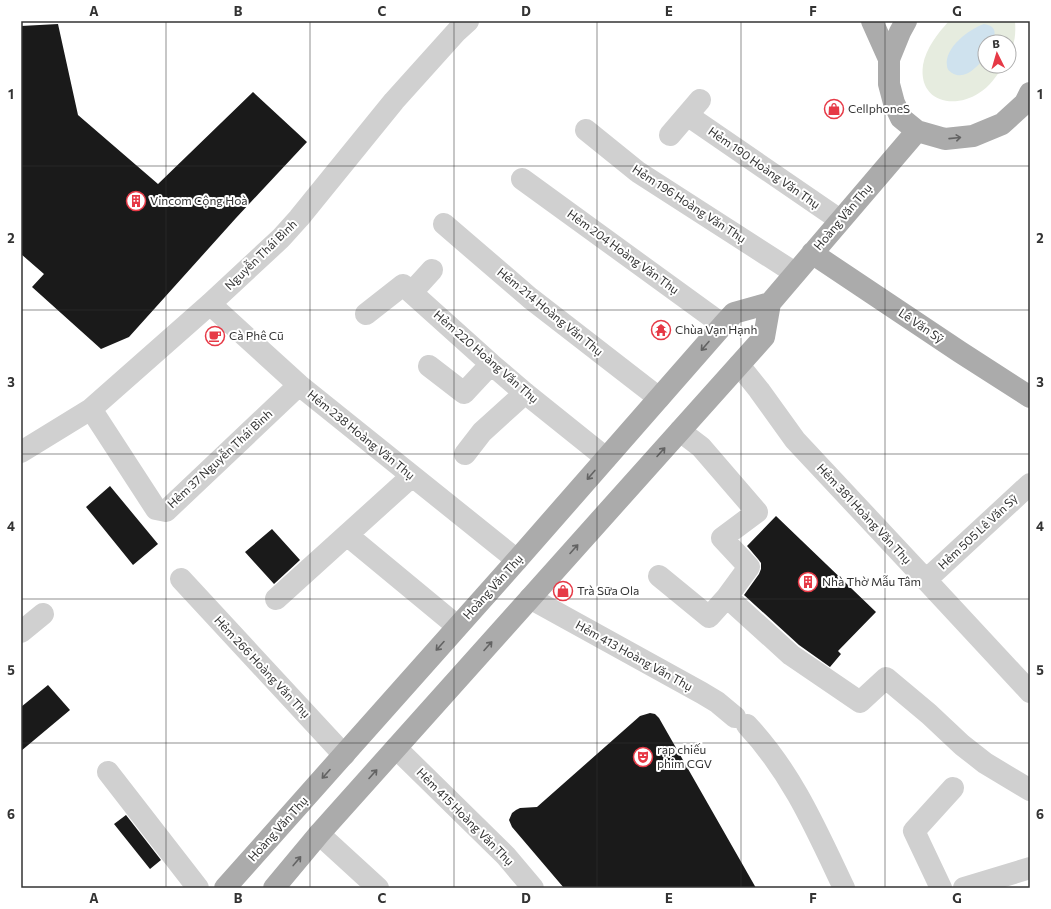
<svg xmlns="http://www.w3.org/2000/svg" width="1051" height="909" font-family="Commissioner,sans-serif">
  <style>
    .green { fill: #e6ecdf }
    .water { fill: #cfe2ee }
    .building { fill: #1a1a1a }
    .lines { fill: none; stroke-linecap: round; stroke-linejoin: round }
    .minor { stroke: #d0d0d0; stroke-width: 22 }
    .major { stroke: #ababab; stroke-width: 22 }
    .oneway { stroke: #636363 }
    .grid { fill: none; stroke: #333; stroke-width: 1; stroke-opacity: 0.55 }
    .labels { text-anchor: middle; stroke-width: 4; stroke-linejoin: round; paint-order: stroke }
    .poi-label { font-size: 12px; fill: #333; stroke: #fff; text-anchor: start }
    .street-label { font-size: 12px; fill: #333; stroke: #fff }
    .neatline { fill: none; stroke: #333; stroke-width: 1.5 }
    .grid-label { font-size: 13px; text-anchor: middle; font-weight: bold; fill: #333 }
  </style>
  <rect width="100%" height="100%" fill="#fff"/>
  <path class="green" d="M949,21H1015C1016,33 1015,44 1009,55V42H985V66H1003C997,76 989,87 979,93C953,110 918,101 923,65C926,48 938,33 949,21Z"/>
  <path class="water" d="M984,24C996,26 996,32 993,42H985V57C978,66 965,81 952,73C949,71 947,69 947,66C944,48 969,29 984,24Z"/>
  <path class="building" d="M58,24L78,115L158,184L253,92L307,142L236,218L129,337L101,349L32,287L44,274L21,254V26Z
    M110,486L158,544L133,565L86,507Z
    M776,516L876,612L838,651L841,654L830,667L799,645L744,595L759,574L761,569V563L758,559L747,546Z
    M272,529L300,560L274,584L245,552Z
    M48,685L70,710L21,751V707Z
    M650,713L655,714L659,718L756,888H564L512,827L509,820L512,813L516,810L520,808L537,807L640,716Z
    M126,815L161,860L150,869L114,824Z"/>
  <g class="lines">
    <path class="minor" d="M687,115L840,220
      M586,130L638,172L795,273
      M670,135L700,100
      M522,179L723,325
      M444,224L530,298L659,398
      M412,292L432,270
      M210,304L299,385L517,560
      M366,314L403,285L491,364L525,393L606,458
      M739,365L759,390L795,440L926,580L1030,692
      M429,366L464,393L491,364
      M91,409L156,509L166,511L299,385
      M680,431L701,447L757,512L722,538L749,567L727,597L791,655L860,702L886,678L929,714L962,745L985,763L1030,790
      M21,452L91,409L210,304L281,238L299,218L394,101L457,31L468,21
      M465,454L482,432L525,393
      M347,535L457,626
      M659,576L709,617L727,597
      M181,579L344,755
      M926,580L1030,484
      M530,598L702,693L717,702L735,717
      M276,599L412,476
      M21,632L43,614
      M747,725C792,773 816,829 844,888
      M396,748L506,856L533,888
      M108,772L198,888
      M319,834L378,888
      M941,888L914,831L953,788
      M964,888L1030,868"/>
    <path class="major" d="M872,21L889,59
      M906,21L900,32L889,59V84L894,103L901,118L917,131L945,139L973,136L1002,124L1025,103L1030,93
      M812,253L960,352L1030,397
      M225,888L517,560L723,325L734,313L770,303
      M274,888L319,834L764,337L770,303L917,131"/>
  </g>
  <defs><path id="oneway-shaft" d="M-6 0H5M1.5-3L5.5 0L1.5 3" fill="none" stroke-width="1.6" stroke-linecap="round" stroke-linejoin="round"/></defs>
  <g class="oneway">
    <use href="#oneway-shaft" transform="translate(955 138) rotate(-6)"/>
    <use href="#oneway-shaft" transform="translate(705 346) rotate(131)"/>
    <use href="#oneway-shaft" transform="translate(661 452) rotate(-48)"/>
    <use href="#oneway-shaft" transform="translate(591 475) rotate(131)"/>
    <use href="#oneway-shaft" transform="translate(574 549) rotate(-48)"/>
    <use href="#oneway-shaft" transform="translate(440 646) rotate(132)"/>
    <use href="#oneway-shaft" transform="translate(488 646) rotate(-48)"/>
    <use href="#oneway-shaft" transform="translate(326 774) rotate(132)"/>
    <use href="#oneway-shaft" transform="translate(373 774) rotate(-48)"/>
    <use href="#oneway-shaft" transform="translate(297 861) rotate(-50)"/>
  </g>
  <path class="grid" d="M166,21V888M310,21V888M454,21V888M597,21V888M741,21V888M885,21V888M21,166H1030M21,310H1030M21,454H1030M21,599H1030M21,743H1030"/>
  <defs>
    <g id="shop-ring" transform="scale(1)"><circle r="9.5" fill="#fff" stroke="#e63946" stroke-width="1.5"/><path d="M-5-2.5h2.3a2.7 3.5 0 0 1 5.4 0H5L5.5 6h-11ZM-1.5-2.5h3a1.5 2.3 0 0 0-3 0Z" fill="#e63946"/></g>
    <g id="building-ring" transform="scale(1)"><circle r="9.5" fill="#fff" stroke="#e63946" stroke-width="1.5"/><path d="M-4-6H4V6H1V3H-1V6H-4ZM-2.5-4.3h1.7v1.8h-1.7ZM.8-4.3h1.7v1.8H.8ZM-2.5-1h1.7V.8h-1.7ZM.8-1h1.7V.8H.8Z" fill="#e63946"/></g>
    <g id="temple-ring" transform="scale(1)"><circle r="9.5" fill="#fff" stroke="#e63946" stroke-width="1.5"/><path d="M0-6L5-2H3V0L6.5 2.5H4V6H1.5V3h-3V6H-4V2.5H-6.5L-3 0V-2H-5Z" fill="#e63946"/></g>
    <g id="cafe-ring" transform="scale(1)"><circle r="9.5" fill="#fff" stroke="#e63946" stroke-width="1.5"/><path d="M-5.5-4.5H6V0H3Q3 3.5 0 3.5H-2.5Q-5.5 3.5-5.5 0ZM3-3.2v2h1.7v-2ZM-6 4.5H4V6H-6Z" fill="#e63946"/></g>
    <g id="theatre-ring" transform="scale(1)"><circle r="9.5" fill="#fff" stroke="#e63946" stroke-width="1.5"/><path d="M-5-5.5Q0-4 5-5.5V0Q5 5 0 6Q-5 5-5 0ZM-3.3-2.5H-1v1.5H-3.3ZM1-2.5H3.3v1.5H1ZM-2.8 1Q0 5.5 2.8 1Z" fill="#e63946"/></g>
  </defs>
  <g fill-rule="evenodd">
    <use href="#shop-ring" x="834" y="109"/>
    <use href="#building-ring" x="136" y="201"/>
    <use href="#temple-ring" x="661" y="330"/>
    <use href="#cafe-ring" x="215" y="336"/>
    <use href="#building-ring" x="808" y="582"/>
    <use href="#shop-ring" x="563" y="591"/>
    <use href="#theatre-ring" x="643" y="757"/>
  </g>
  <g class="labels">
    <g class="poi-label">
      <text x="848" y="113">CellphoneS</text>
      <text x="150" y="205">Vincom Cộng Hoà</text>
      <text x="675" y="334">Chùa Vạn Hạnh</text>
      <text x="229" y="340">Cà Phê Cũ</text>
      <text x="822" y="586">Nhà Thờ Mẫu Tâm</text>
      <text x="577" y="595">Trà Sữa Ola</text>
      <text x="657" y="754">rạp chiếu<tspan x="657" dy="14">phim CGV</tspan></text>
    </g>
    <g class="street-label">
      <text transform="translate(764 168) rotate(35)" y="4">Hẻm 190 Hoàng Văn Thụ</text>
      <text transform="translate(689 204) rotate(33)" y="4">Hẻm 196 Hoàng Văn Thụ</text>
      <text transform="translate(843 217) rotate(-50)" y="4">Hoàng Văn Thụ</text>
      <text transform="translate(623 252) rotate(36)" y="4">Hẻm 204 Hoàng Văn Thụ</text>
      <text transform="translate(261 255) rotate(-44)" y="4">Nguyễn Thái Bình</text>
      <text transform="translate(550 312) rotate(39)" y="4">Hẻm 214 Hoàng Văn Thụ</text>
      <text transform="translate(921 326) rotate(34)" y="4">Lê Văn Sỹ</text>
      <text transform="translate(486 357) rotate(41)" y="4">Hẻm 220 Hoàng Văn Thụ</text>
      <text transform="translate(361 435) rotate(39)" y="4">Hẻm 238 Hoàng Văn Thụ</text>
      <text transform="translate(220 459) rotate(-43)" y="4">Hẻm 37 Nguyễn Thái Bình</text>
      <text transform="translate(864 514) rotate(47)" y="4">Hẻm 381 Hoàng Văn Thụ</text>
      <text transform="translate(978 532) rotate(-43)" y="4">Hẻm 505 Lê Văn Sỹ</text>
      <text transform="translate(493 587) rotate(-48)" y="4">Hoàng Văn Thụ</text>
      <text transform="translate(634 656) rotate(29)" y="4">Hẻm 413 Hoàng Văn Thụ</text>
      <text transform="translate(262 667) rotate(47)" y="4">Hẻm 266 Hoàng Văn Thụ</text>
      <text transform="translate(465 817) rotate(45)" y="4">Hẻm 415 Hoàng Văn Thụ</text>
      <text transform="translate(278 829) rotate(-48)" y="4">Hoàng Văn Thụ</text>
    </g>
  </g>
  <rect width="1051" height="909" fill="none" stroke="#ffffff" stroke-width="44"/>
  <g transform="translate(997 54) rotate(355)"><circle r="19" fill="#ffffff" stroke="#adadad"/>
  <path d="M0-3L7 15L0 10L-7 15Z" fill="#e63946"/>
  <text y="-6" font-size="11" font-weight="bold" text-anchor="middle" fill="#333333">B</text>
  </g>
  <rect x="22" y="22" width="1007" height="865" class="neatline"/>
  <g class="grid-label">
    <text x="94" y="16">A</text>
    <text x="238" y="16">B</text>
    <text x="382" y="16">C</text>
    <text x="526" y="16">D</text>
    <text x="669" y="16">E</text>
    <text x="813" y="16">F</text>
    <text x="957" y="16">G</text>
    <text x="11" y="99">1</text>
    <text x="1040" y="99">1</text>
    <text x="11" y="243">2</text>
    <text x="1040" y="243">2</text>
    <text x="11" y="387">3</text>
    <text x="1040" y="387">3</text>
    <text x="11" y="531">4</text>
    <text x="1040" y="531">4</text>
    <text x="11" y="675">5</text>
    <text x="1040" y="675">5</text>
    <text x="11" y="819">6</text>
    <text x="1040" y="819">6</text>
    <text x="94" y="903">A</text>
    <text x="238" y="903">B</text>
    <text x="382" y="903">C</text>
    <text x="526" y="903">D</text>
    <text x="669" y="903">E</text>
    <text x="813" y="903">F</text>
    <text x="957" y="903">G</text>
  </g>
</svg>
